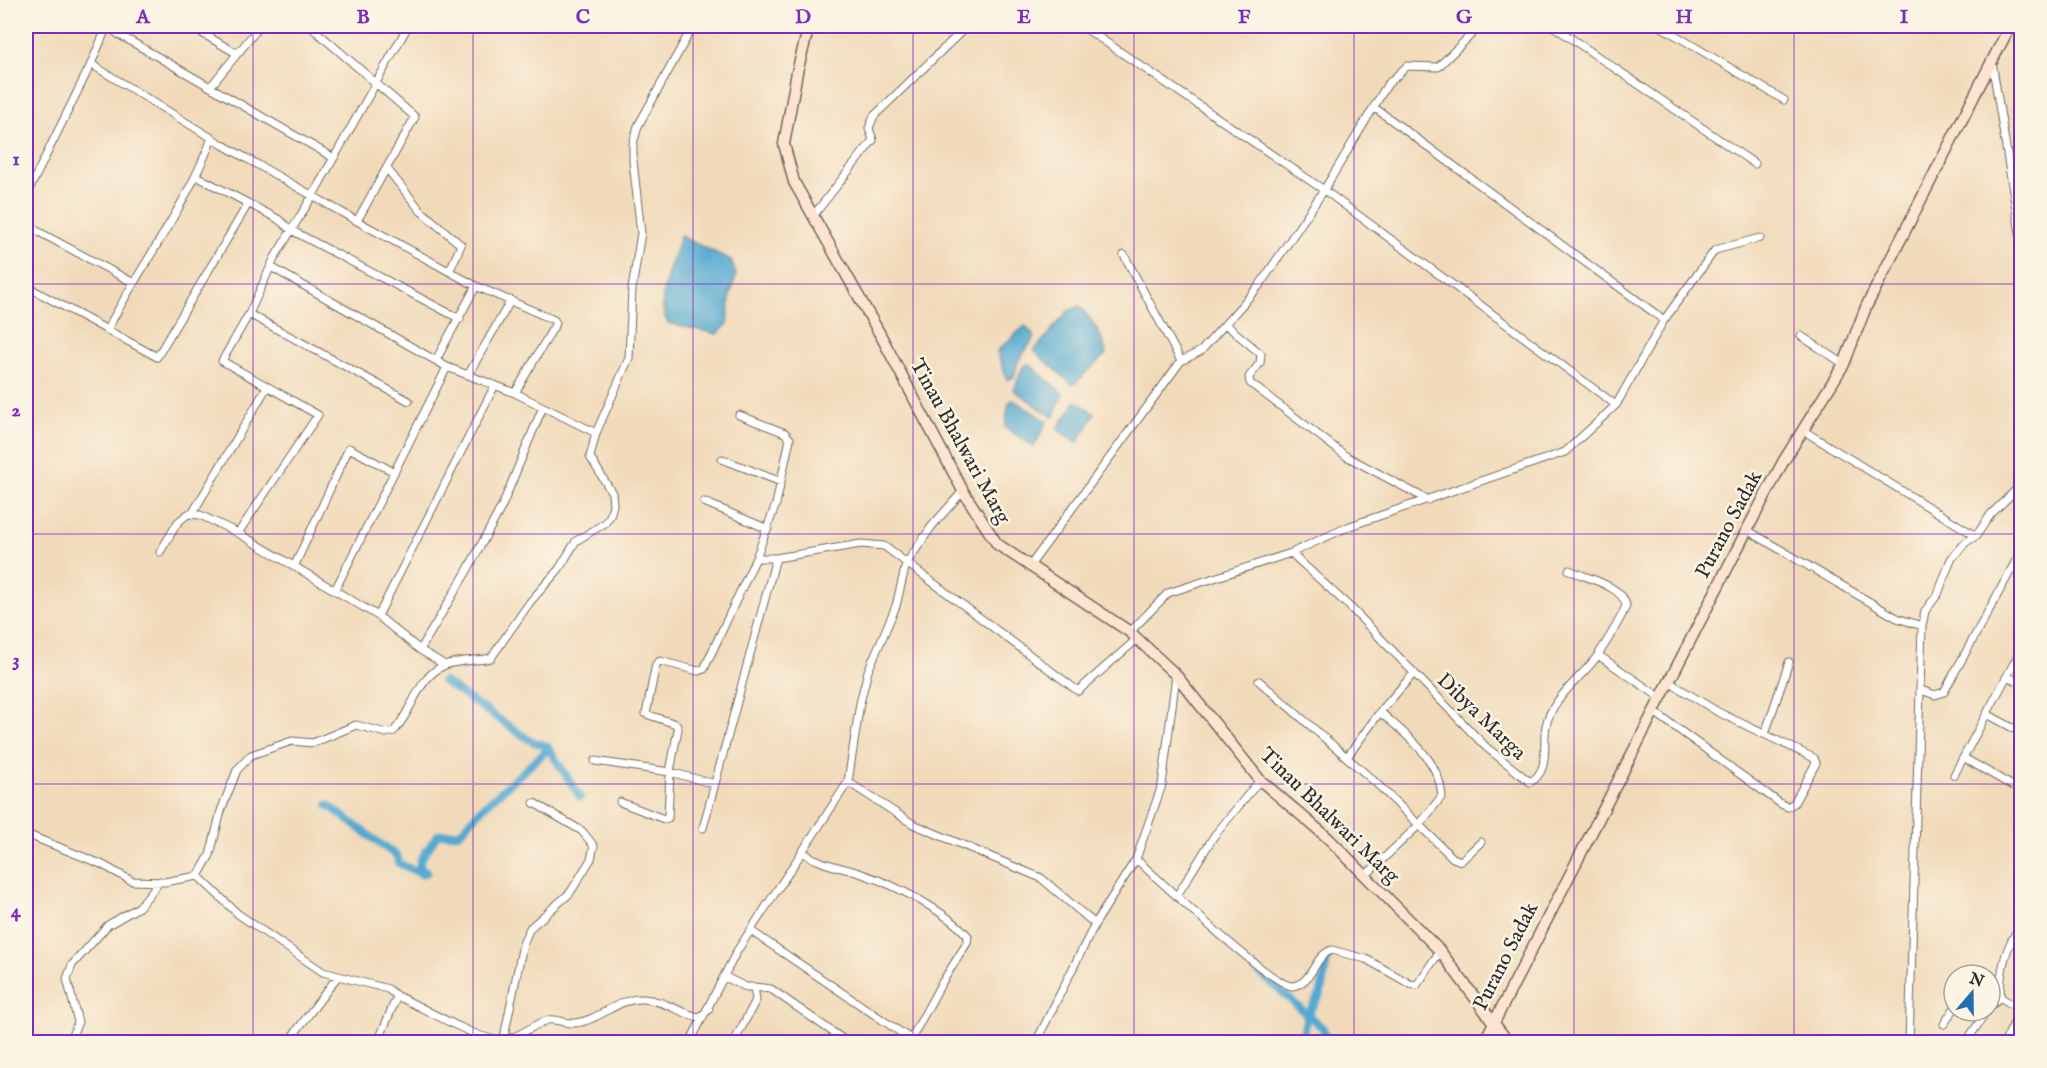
<svg xmlns="http://www.w3.org/2000/svg" width="2047" height="1068" font-family="'IM FELL English',serif">
  <style>
    .water { fill: #53a9d0; stroke: #3f6a7e; stroke-width: 1.5 }
    .lines { fill: none; stroke-linecap: round; stroke-linejoin: round }
    .canal { stroke: #53a9d0; stroke-width: 8 }
    .street-casing { stroke: #70685d; stroke-width: 9 }
    .secondary-casing { stroke: #70685d; stroke-width: 13 }
    .street { stroke: #fff; stroke-width: 7 }
    .secondary { stroke: #fde4d1; stroke-width: 10 }
    .grid { fill: none; stroke: #7b2cbf; stroke-width: 1.5; stroke-opacity: 0.55 }
    .labels { text-anchor: middle; stroke-width: 5; stroke-linejoin: round; paint-order: stroke }
    .street-label { font-size: 21px; fill: #2b2b2b; stroke: #fcf5e5 }
    .neatline { fill: none; stroke: #7b2cbf; stroke-width: 2 }
    .grid-label { font-size: 20px; text-anchor: middle; font-weight: bold; fill: #7b2cbf }
  </style>
  <rect width="100%" height="100%" fill="#fcf5e5"/>
  <filter id="ink" filterUnits="userSpaceOnUse"><feTurbulence type="fractalNoise" baseFrequency=".0167" numOctaves="2"/><feDisplacementMap in="SourceGraphic" scale="12" xChannelSelector="R" yChannelSelector="G"/><feConvolveMatrix kernelMatrix="1 2 1 2 8 2 1 2 1" color-interpolation-filters="sRGB"/></filter>
  <filter id="wash" filterUnits="userSpaceOnUse"><feTurbulence type="fractalNoise" baseFrequency=".008" numOctaves="4" result="noise"/><feDisplacementMap in="SourceGraphic" scale="24" xChannelSelector="R" yChannelSelector="G"/><feGaussianBlur stdDeviation="1.35" result="paint"/><feColorMatrix in="noise" values="0 0 0 0 0 0 0 0 0 0 0 0 0 0 0 0 0 1.4 0 .05"/><feComposite in="paint" operator="in"/></filter>
  <g filter="url(#wash)">
    <rect width="100%" height="100%" fill="#f1daba"/>
    <path class="water" d="M680,236L731,260L736,275L730,295L728,324L717,334L668,323C653,299 674,261 680,236Z
      M1080,306C1090,318 1104,337 1106,354L1073,385L1034,351L1068,311Z
      M1025,326L1035,337L1018,361L1014,377L1007,380L997,351Z
      M1029,364L1063,394L1053,417L1014,390L1023,366Z
      M1013,400L1047,421L1034,447L1005,427L1009,402Z
      M1076,401L1095,414L1077,443L1057,429Z"/>
    <g class="lines">
      <path class="canal" d="M443,681L531,741L547,746L580,797
        M328,805L398,857V863L421,874L427,872L419,867L421,859L436,837L439,834L460,833L479,811L545,752L547,746
        M1255,969L1323,1028L1327,1042
        M1301,1042L1307,1015L1321,993L1328,955"/>
    </g>
  </g>
  <g filter="url(#ink)">
    <g class="lines">
      <g class="street-casing">
        <path id="street" d="M108,26L118,34L334,158
          M190,26L236,53
          M310,26L415,117L357,221
          M1082,26L1324,190L1616,405
          M1553,26L1755,164
          M1660,26L1784,100
          M2021,26H2022
          M26,27V26
          M1992,62L2022,246
          M91,64L223,145L357,221L476,286L554,320L556,323L515,393
          M211,86L260,26
          M1375,108L1664,320
          M388,170L421,211L461,245L450,270
          M198,177L278,219L291,230L460,319
          M26,196L91,64L107,26
          M813,216L873,140L869,128L874,116L962,31
          M26,225L132,282
          M1124,255L1181,361
          M271,267L447,367L515,393L596,433
          M26,286L157,357L248,204
          M249,314L409,401
          M1225,324L1261,354L1260,363L1249,377L1250,383L1346,456L1428,500
          M107,330C141,265 186,207 212,138
          M1801,336L1844,364
          M436,360L476,286
          M468,375L511,300
          M739,415L785,433L790,439L776,504L756,558H776
          M1804,431L1976,536
          M722,459L781,482
          M704,502L768,529
          M192,514L267,387
          M1747,530L1897,618L1922,626L1925,611L1938,594L1951,559L1966,542L1976,536L1991,514L2022,484
          M238,533L318,415L222,361L249,314L275,257L313,195L408,26
          M160,552L178,522L188,514L200,515L238,533L378,616L420,650L445,665
          M1291,553L1352,609L1486,747L1530,782C1551,771 1542,744 1546,726C1551,698 1583,677 1598,655C1608,640 1619,622 1626,606C1624,586 1586,578 1569,570
          M294,567L349,448L394,472
          M1029,567L1181,361L1201,351L1259,286L1324,190L1387,85L1407,66L1438,67L1480,26
          M335,590L447,367
          M378,616L495,385
          M1130,632L1168,593L1291,553L1350,526L1565,452L1616,405L1664,320L1715,250L1760,238
          M420,650L467,571L502,506L542,409
          M1598,655L1661,698
          M2007,676L2022,684
          M1259,681L1375,782L1453,858L1461,861L1481,842
          M1921,690L1935,695L1944,692L2022,550
          M1653,711L1781,804L1788,807L1794,803L1816,763L1814,758L1718,712L1669,682
          M1987,714L2022,733
          M1765,734L1789,662
          M1347,757L1380,712L1414,673
          M1964,758L2011,785
          M595,761L670,772L715,784
          M1954,775L2022,648
          M848,782L913,824L1041,878L1095,924
          M620,802L664,819L668,818L670,772L678,729L676,724L646,714L656,664L660,661L698,671L704,669L756,558
          M703,828L776,558L861,544L884,546L1078,691L1137,639
          M26,834L101,864L132,881L164,882L198,876L238,914L323,972L388,989L397,996C421,1006 480,1042 502,1040C518,1039 533,1024 548,1020C556,1018 566,1024 575,1023C599,1021 619,997 643,999C664,1000 679,1013 699,1017L709,1010
          M804,853C823,866 843,867 865,875C895,885 947,912 968,936L967,943L941,984L911,1039
          M1136,859C1157,878 1274,988 1293,986C1314,982 1313,956 1332,950L1366,959L1410,984L1417,985L1440,951
          M1366,875L1420,824L1442,796C1440,759 1405,734 1380,712
          M198,876L210,855L221,811L237,770L251,755L292,741L313,743L356,725L386,733L394,731C413,711 417,677 445,665C458,660 477,661 491,658L530,602L559,569L576,541L605,523L610,516L613,505L612,493L590,457L596,433L629,358L632,289L641,233L633,161V144L638,126L693,26
          M1178,894L1214,836L1260,780
          M751,931L915,1042
          M725,977L746,987H754L756,1000L734,1042
          M1990,982H2000
          M754,987L771,989L847,1042
          M1990,1007L2000,997
          M2019,1009L2000,997C2000,970 2005,945 2022,924
          M1944,1024L1954,1009
          M69,1042L78,1022L67,979L72,965L108,925L139,907L160,881
          M288,1042L338,976
          M378,1042L397,996
          M503,1042L523,944L530,928L570,893L591,859L594,846L582,831L534,803
          M690,1042L737,951L848,782L860,703L868,671L896,606L906,564L932,526L963,491
          M1036,1042L1095,924L1136,859L1162,785L1176,675
          M1909,1042L1922,626
          M1966,1042L1987,1011
          M2005,1042L2022,1006"/>
      </g>
      <g class="secondary-casing">
        <path id="secondary" d="M809,26L797,72L784,144L794,182L881,336L963,491L997,544L1130,632L1176,675L1260,780L1328,838L1440,951L1508,1042
          M1484,1042L1747,530L1783,462L1844,364L1866,307L2010,26"/>
      </g>
      <use href="#street" class="street"/>
      <use href="#secondary" class="secondary"/>
    </g>
  </g>
  <path class="grid" d="M253,26V1042M473,26V1042M693,26V1042M913,26V1042M1134,26V1042M1354,26V1042M1574,26V1042M1794,26V1042M26,284H2022M26,534H2022M26,784H2022"/>
  <g class="labels">
    <g class="street-label">
      <text transform="translate(961 441) rotate(61)" y="7">Tinau Bhalwari Marg</text>
      <text transform="translate(1728 524) rotate(-62)" y="7">Purano Sadak</text>
      <text transform="translate(1482 716) rotate(44)" y="7">Dibya Marga</text>
      <text transform="translate(1330 815) rotate(44)" y="7">Tinau Bhalwari Marg</text>
      <text transform="translate(1505 956) rotate(-63)" y="7">Purano Sadak</text>
    </g>
  </g>
  <rect width="2047" height="1068" fill="none" stroke="#fcf5e5" stroke-width="66"/>
  <g transform="translate(1972 993) rotate(20)"><circle r="28" fill="#fcf5e5" stroke="#a8a49b" stroke-width="1.5"/>
  <path d="M0-4.5L10 22L0 15L-10 22Z" fill="#1f6fb2"/>
  <text y="-9" font-size="16" font-weight="bold" text-anchor="middle" fill="#2b2b2b">N</text>
  </g>
  <rect x="33" y="33" width="1981" height="1002" class="neatline"/>
  <g class="grid-label">
    <text x="143" y="23">A</text>
    <text x="363" y="23">B</text>
    <text x="583" y="23">C</text>
    <text x="803" y="23">D</text>
    <text x="1024" y="23">E</text>
    <text x="1244" y="23">F</text>
    <text x="1464" y="23">G</text>
    <text x="1684" y="23">H</text>
    <text x="1904" y="23">I</text>
    <text x="16" y="165">1</text>
    <text x="16" y="416">2</text>
    <text x="16" y="666">3</text>
    <text x="16" y="917">4</text>
  </g>
</svg>
